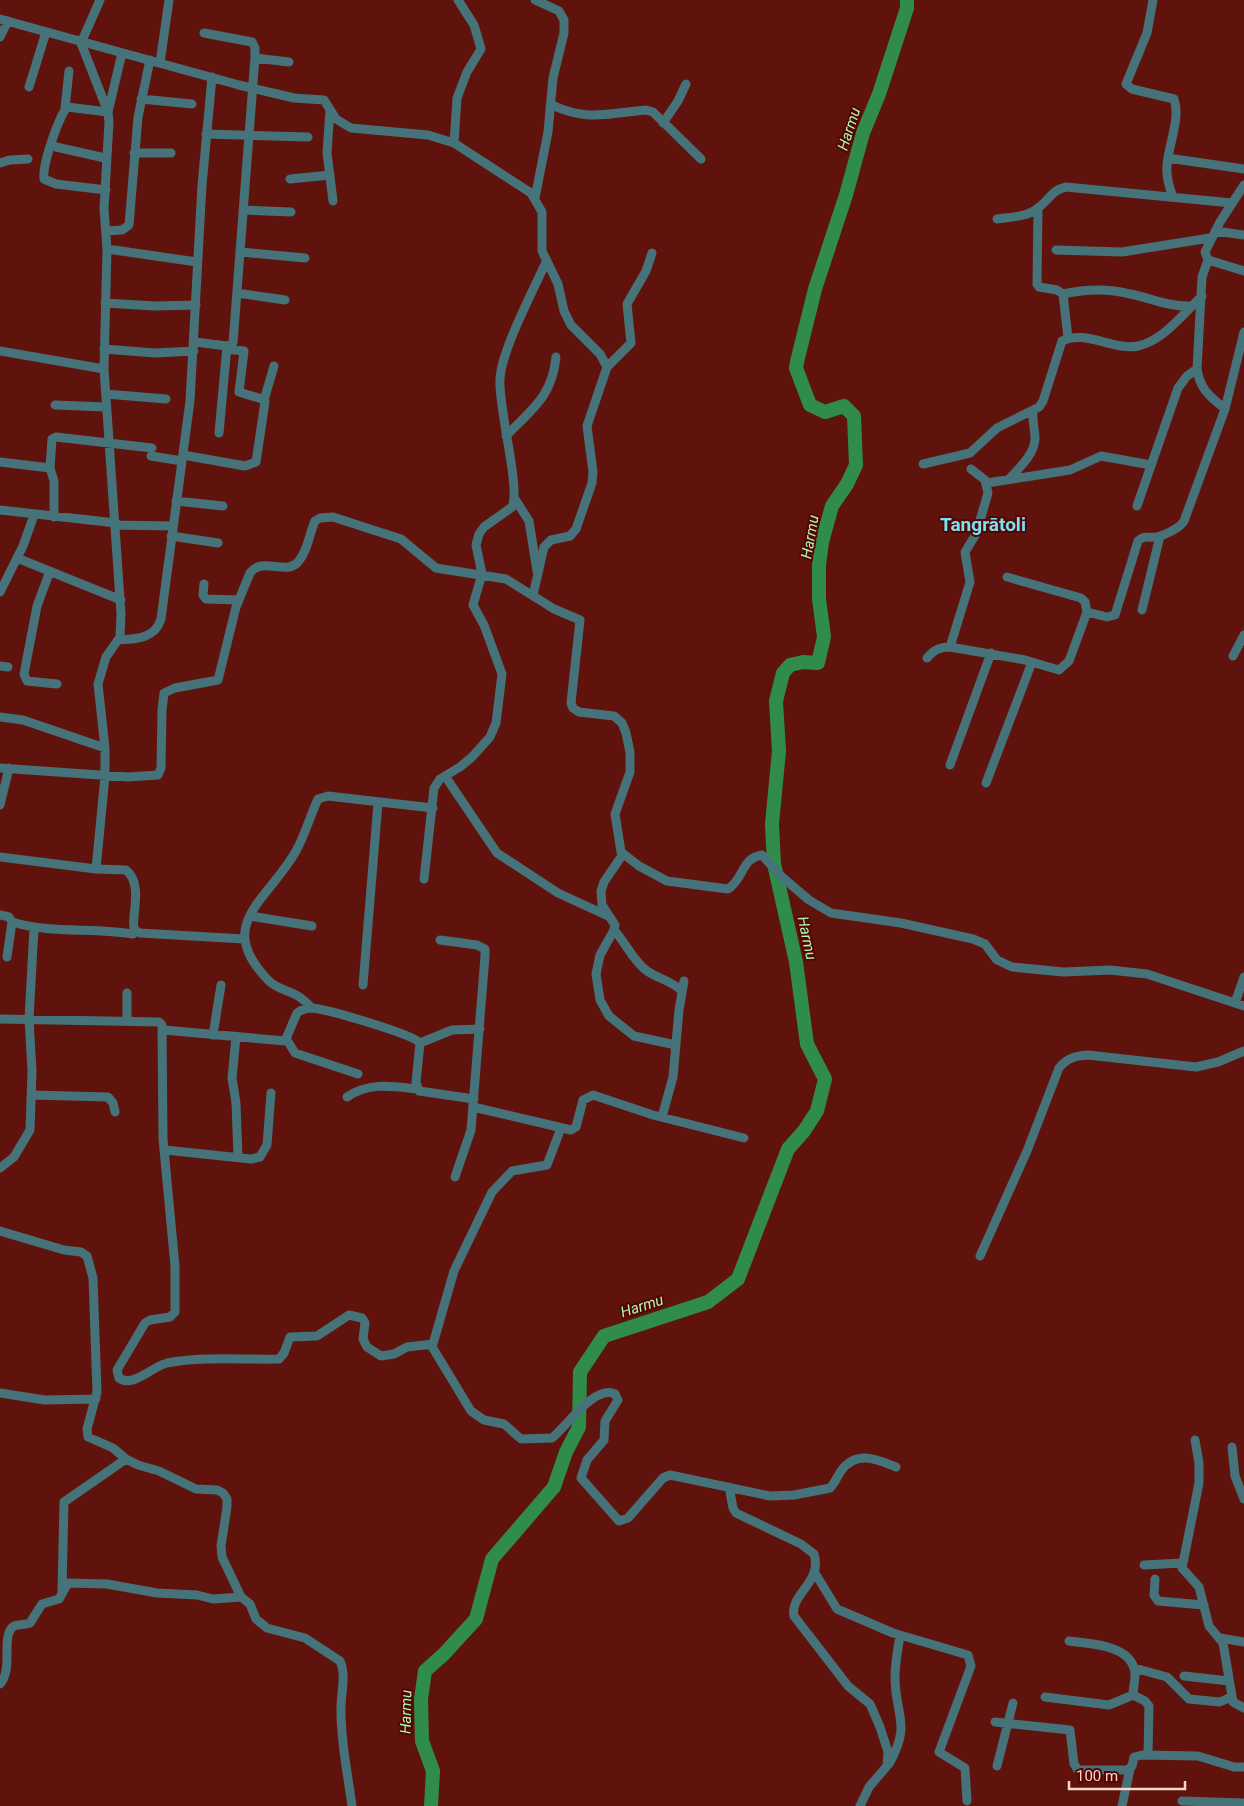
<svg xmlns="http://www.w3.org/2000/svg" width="1244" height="1806" font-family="Roboto,sans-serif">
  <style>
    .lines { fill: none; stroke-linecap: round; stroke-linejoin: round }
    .river { stroke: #308c4b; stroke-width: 14 }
    .minor { stroke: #467279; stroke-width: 9 }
    .labels { text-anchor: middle; stroke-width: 4; stroke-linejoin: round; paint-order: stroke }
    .water-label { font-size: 15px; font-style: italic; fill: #aaf9b9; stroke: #530502 }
    .district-label { font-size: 19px; font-weight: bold; fill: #79e1f3; stroke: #530502 }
  </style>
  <rect width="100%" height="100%" fill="#60130c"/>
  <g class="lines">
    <path class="river" d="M431,1806L433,1771L422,1741L421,1699L425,1671L444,1654L476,1619L492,1559L554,1487L566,1452L579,1427L580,1372L604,1336L708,1302L738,1279L788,1149L804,1131L817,1111L825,1079L807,1044L796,962L774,864L772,824L779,751L776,701L783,673L790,665L803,662L818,663L824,637L819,599V565L822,542L832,506L847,484L856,465L854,416L844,406L825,412L810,405L796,368L797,362L815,289L846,195L863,133L879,94L907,8V0"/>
    <path class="minor" d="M535,0L559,11L564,20V33L553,78L548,132L535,198
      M1153,0L1147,33L1126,84L1132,89L1174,99C1181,119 1168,145 1167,166C1166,177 1169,187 1173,197
      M0,19L239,85L294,98L324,100L336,119L351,128L428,135L454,143L531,193L542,212V251L558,284L564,311L571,325L600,354L607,367L587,426L593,472L592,483L576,529L570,536L551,540L544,547L533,595
      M0,37L8,21
      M255,58L289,62
      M160,63L169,0
      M29,87L46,32
      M141,99L192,104
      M552,105C588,122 609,113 646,110L653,112L701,159
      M65,108L69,71
      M330,110L327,153L333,201
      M663,123L678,101L686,84
      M206,134L308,137
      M454,143L457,98L467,72L481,49L474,25L458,0
      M52,144L56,147L105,158
      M134,153H171
      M1168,158L1244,169
      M0,163L10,160L28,159
      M290,179L330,175
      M1244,185L1220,222L1205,252L1208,260L1244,271
      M106,190L56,184L44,179C42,165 58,119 67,107L108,112L122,53
      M1038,208L1037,284L1039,287L1057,290L1063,294L1068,338
      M244,210L291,212
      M997,219C1011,217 1027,217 1038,208C1049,200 1052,190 1066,187L1232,203
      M106,231L122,230L129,225L138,117L150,60
      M1215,231L1244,235
      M107,249L197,262
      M1056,250L1122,252L1210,238
      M241,252L305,258
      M1208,260L1202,277L1197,369C1200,389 1209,396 1225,409
      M237,293L285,300
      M1063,294C1086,289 1107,288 1130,294C1151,298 1169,307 1191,306
      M105,303L155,306L196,305
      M195,342L227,346L233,343L255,57V48L252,42L204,33
      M104,349L155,353L194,351
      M0,351L104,369
      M607,367L631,343L627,304L646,271L652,253
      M106,394L166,399
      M264,400L274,366
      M55,405L106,407
      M219,433L227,346
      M506,436C532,409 552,397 556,357
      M183,455L245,466L256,462L265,402L262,399L239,392L244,351L227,349
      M151,456L182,461
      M0,462L50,468L54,481V517
      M923,464L970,453L997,428L1039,407L1043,401L1062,341C1085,329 1114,351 1138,346C1163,341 1184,313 1202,296
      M50,468L52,439L56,437L152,448
      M1009,479C1019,468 1034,455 1035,439C1035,429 1032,421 1033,411
      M987,483L1070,470L1101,456L1151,465
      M515,499L529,521L537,571
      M176,501L223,506
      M1137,506L1178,388L1187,376L1197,369
      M0,510L116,523
      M116,525L172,526
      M171,536L218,543
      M17,558L121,600
      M50,571L37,606L24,674L27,681L57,684
      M1007,577L1081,598L1085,602L1087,612
      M204,584L203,595L206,599L238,600
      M0,592L23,546L34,515
      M1142,610L1160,536
      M118,640C135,639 155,639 161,619L190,401L202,185L212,77
      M950,647L970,582L965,552L976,534L988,493L985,480L971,469
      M1233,656L1244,635
      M927,658C934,650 939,647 950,647L1025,660L1059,670L1069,661L1087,612L1107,617L1115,615L1138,541C1144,535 1149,538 1157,537C1165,535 1180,528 1184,521L1225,409L1244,332
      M0,666L8,667
      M0,717L23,720L105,748
      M950,765L991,653
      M0,768L128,777L158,775L161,768L162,710L164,693L175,688L218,680L236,607L250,573C263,556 286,576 298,562C308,551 309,534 315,521L320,518L333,517L401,539L436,568L506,579L554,609L580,620L571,703L573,708L579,712L614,716L622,723L626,733L630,752V772L615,814L621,852L639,866L667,881L728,889C745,878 740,859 762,855L782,877L809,900L831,913L901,923L973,939L985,944L997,960L1012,967L1063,972L1110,970L1147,974L1244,1006
      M445,776L497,853L558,893L608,916
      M986,783L1032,662
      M0,805L9,768
      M623,854L604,882L601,891L602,905L615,925L614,930L600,955L596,974L600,1000L609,1016L634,1036L676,1045
      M0,857L96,869L126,870C145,885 129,922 135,930L140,933L244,939
      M96,869L105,776V748L98,684L106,657L120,637L121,614L104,369L107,249L104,209L109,122L108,112L81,43L100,0
      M424,879L434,788L440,779L460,767L472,757L490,737L496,723L502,674L484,625L473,605L482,574L476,545L479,534L484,527L512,507C521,489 498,408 500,379C501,351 534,289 546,262
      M0,915L9,917L12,922L7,957
      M250,916L312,926
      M12,922C51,934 94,927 133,934
      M614,930C626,943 633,961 647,971C659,979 672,981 682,991
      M440,940L477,945L485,949V956L471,1130L455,1177
      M363,985L378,803
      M127,993V1021
      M1235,1003L1244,977
      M312,1008C308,1004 303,999 298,996C288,990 276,989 268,980C214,924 267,902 296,851C305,835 310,816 318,799L328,796L433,808
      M0,1019L159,1022L162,1025L163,1139L175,1266V1312L170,1317L150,1320L145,1323L117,1370L119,1378C133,1388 151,1367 167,1363C205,1356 241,1360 279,1359L284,1353L290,1337L317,1336L349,1315L362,1318L365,1323L363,1339L367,1347L381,1356L394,1354L407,1347L433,1344L454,1271L492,1192L512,1171L547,1165L561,1128
      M164,1030L285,1041L297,1013C301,1010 307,1008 312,1008C326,1009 413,1034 420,1043L416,1082L419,1091L474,1099
      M213,1035L221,985
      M236,1037L232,1078L236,1103L238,1157
      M287,1040L295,1053L358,1074
      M420,1043L452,1030L480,1029
      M32,1095L108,1097L113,1103L115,1112
      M347,1097C369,1082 392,1086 417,1089
      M473,1107L571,1130L576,1127L583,1100L593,1095L653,1115L744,1138
      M662,1117L673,1077L679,1010L684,981
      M165,1150L251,1159L260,1157L267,1145L271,1093
      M0,1168L14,1157L30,1130L32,1071L29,1019L34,928
      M0,1231L64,1250L81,1252L87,1256L93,1278L97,1392L87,1429L88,1437L113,1448L126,1459L138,1465L159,1471L196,1489L217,1490L223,1493L227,1499V1507L221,1546L222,1557L241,1597L250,1604L256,1619L267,1628L305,1638L340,1661C347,1676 340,1696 341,1712C341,1744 348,1775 352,1806
      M980,1256L1027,1151L1059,1068C1067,1058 1075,1056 1088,1055L1196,1067L1218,1062L1244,1051
      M431,1345L471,1411L484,1420L504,1424L521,1439L552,1438C566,1427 595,1384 615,1394L618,1400L605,1421L604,1440L587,1460L581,1478L619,1521L628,1518L663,1478L670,1475L770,1496L794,1495L830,1488C835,1483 837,1477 841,1471C856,1450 876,1459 896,1467
      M0,1393L45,1400L96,1399
      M1195,1440L1199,1463V1483L1182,1568L1199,1587L1209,1626L1223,1643L1233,1702L1244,1708
      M1232,1447L1235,1476L1244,1499
      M729,1487L733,1508L736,1513L801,1544L814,1554C823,1582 789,1595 794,1616L848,1686L870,1704L880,1727L888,1752L887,1766L869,1787L860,1806
      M1144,1565L1182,1563
      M815,1573L837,1609L893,1633L968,1655L971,1666L939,1752L965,1768L967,1801
      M1155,1579L1154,1595L1158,1601L1204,1605
      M62,1591L64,1502L126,1459
      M1220,1638L1244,1642
      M1069,1641C1089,1644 1127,1644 1134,1668C1137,1676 1133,1687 1133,1695L1145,1701L1149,1706L1148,1755
      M1134,1668L1167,1677L1189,1699L1220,1702L1231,1697
      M1184,1676L1229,1681
      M0,1684C14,1669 0,1635 14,1626C20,1624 25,1625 30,1623L42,1604L59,1599L68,1583L107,1584L157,1593L197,1595L213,1599L241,1597
      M1045,1697L1109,1705L1133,1695
      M995,1722L1070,1730L1074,1764L1078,1770H1127L1132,1766L1134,1757L1142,1755L1198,1756L1234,1767H1244
      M889,1764C912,1723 895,1716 895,1677C895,1663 898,1649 900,1635
      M997,1766L1013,1703
      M1182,1801L1244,1803
      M1122,1806L1130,1769"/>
  </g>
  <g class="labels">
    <g class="water-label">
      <text transform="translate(849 129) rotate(-72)" y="5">Harmu</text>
      <text transform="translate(810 537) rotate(-80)" y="5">Harmu</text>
      <text transform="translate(807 938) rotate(78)" y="5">Harmu</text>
      <text transform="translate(642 1306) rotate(-18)" y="5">Harmu</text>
      <text transform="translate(406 1712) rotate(-89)" y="5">Harmu</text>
    </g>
    <g class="district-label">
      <text x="983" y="531">Tangrātoli</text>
    </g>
  </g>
  <path d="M1069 1781v8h116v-8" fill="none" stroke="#fbd5ce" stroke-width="2.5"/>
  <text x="1076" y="1781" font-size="15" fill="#fbd5ce" stroke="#530502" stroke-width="4" paint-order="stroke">100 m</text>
</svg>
